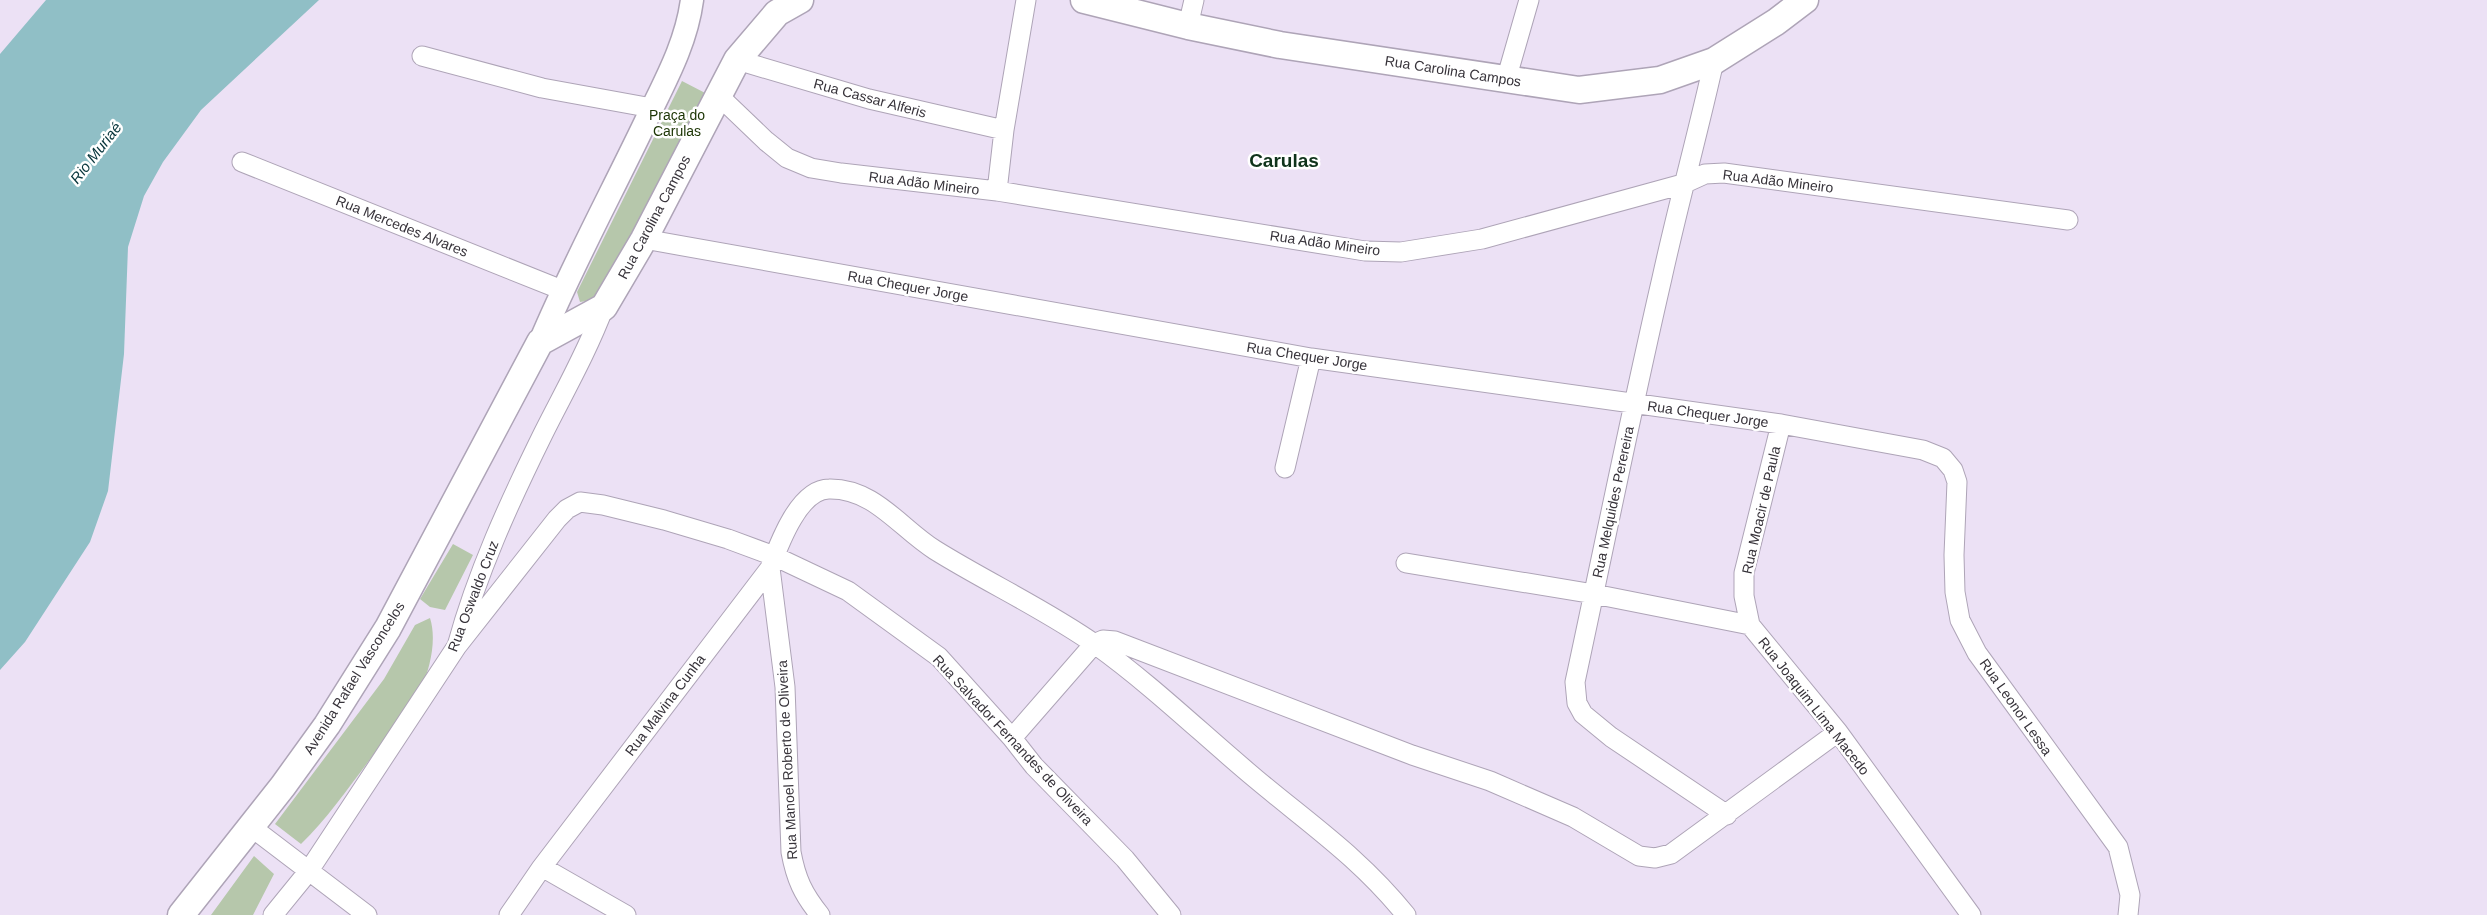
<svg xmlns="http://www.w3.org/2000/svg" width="2487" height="915" font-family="Helvetica,sans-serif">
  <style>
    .green { fill: #b6c7ab }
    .water { fill: #90bfc6 }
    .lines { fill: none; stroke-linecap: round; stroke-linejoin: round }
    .minor-casing { stroke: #aea4b7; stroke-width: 21 }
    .tertiary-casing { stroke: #aea4b7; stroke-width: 25 }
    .secondary-casing { stroke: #aea4b7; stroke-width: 29 }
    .minor { stroke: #fff; stroke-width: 19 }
    .tertiary { stroke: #fff; stroke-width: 22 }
    .secondary { stroke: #fff; stroke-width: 26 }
    .labels { text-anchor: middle; stroke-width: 5; stroke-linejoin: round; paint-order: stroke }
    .street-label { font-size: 14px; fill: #37333a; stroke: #fff }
    .park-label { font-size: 14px; fill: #1b3403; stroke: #fff }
    .water-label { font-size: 15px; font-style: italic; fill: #07353b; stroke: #fff }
    .district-label { font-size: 19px; font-weight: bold; fill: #0f331b; stroke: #fff }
  </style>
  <rect width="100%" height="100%" fill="#ece1f5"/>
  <path class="green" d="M682,81L709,95L654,198L593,300L580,302L577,292Z
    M453,544L473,555L445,610L430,607L420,599Z
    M430,618C437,640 430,668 421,689C412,709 394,728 381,745C355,778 331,815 301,844L275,824L384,679L415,625Z
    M254,856L274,874L253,915H211Z"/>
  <path class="water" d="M46,0H319L201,110L163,162L144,196L128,247L124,354L108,491L90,542L25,642L0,670V54Z"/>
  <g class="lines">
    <g class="minor-casing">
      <path id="minor" d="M1188,26L1194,0
        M422,56L542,88L652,108
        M737,60L869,99L1004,130
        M1714,61C1698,133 1678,205 1662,278C1631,412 1604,547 1575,682L1577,703L1583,714L1611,737L1727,815
        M1506,80L1529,0
        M719,96L766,141L787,158L811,168L841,173L997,191L1365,251L1401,252L1482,239L1683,184L1705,174L1724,173L2068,220
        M242,162L562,290
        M997,191L1004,130L1026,0
        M644,239L1311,358L1781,424L1923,450L1943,458L1953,470L1957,482L1954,555L1955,592L1960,620L1977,653L2118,847L2130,895L2128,915
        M1285,468L1311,358
        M1406,563L1594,594L1750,625L1838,732L1971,915
        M770,568L785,687L791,852C796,879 803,894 820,915
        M1750,625L1744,596V573L1781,424
        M457,646L557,519L567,509L580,502L603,505L664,520L728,539L774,556L848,591L939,657L1012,738L1034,766L1125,859L1171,915
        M1012,738L1094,644L1103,640L1115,641L1412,755L1490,781L1573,817L1639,856L1655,858L1671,854L1838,732
        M250,826L367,915
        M542,867L626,915
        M273,915L308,872L457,646C477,573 509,503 543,434C564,392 587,352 604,307
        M509,915L542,867L770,568C779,544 799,489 829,489C874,488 900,528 935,550C988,583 1045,609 1096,645C1153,686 1202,734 1256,779C1311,825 1360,858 1406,915"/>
    </g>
    <g class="tertiary-casing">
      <path id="tertiary" d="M540,342C571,268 610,196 645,123C664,83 686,45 692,0"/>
    </g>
    <g class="secondary-casing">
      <path id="secondary" d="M1084,0L1188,26L1280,45L1579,90L1660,80L1714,61L1776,22L1805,0
        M181,915L283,786L327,725L388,628L540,342L604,307L644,239L737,60L777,13L800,0"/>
    </g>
    <use href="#minor" class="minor"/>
    <use href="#tertiary" class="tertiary"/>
    <use href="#secondary" class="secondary"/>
  </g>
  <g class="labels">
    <g class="street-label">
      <text transform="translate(1453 71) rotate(9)" y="5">Rua Carolina Campos</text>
      <text transform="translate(870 98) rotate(15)" y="5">Rua Cassar Alferis</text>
      <text transform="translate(1778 181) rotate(7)" y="5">Rua Adão Mineiro</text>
      <text transform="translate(924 183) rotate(7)" y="5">Rua Adão Mineiro</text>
      <text transform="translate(654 217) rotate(-62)" y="5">Rua Carolina Campos</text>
      <text transform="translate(402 226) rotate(22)" y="5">Rua Mercedes Alvares</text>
      <text transform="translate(1325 243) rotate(8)" y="5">Rua Adão Mineiro</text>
      <text transform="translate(908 286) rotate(10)" y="5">Rua Chequer Jorge</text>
      <text transform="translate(1307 356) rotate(9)" y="5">Rua Chequer Jorge</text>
      <text transform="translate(1708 414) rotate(8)" y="5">Rua Chequer Jorge</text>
      <text transform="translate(1613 502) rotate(-78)" y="5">Rua Melquides Perereira</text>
      <text transform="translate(1761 510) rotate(-77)" y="5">Rua Moacir de Paula</text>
      <text transform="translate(473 596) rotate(-69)" y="5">Rua Oswaldo Cruz</text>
      <text transform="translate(354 678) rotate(-58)" y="5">Avenida Rafael Vasconcelos</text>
      <text transform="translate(665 705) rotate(-53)" y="5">Rua Malvina Cunha</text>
      <text transform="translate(1814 706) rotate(52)" y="5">Rua Joaquim Lima Macedo</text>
      <text transform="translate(2016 707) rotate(55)" y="5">Rua Leonor Lessa</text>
      <text transform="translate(1013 740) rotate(47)" y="5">Rua Salvador Fernandes de Oliveira</text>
      <text transform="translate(787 760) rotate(-93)" y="5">Rua Manoel Roberto de Oliveira</text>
    </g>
    <g class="park-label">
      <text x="677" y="120">Praça do<tspan x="677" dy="16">Carulas</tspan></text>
    </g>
    <g class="water-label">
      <text transform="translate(96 153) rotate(-52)" y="5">Rio Muriaé</text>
    </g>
    <g class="district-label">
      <text x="1284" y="167">Carulas</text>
    </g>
  </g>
</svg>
